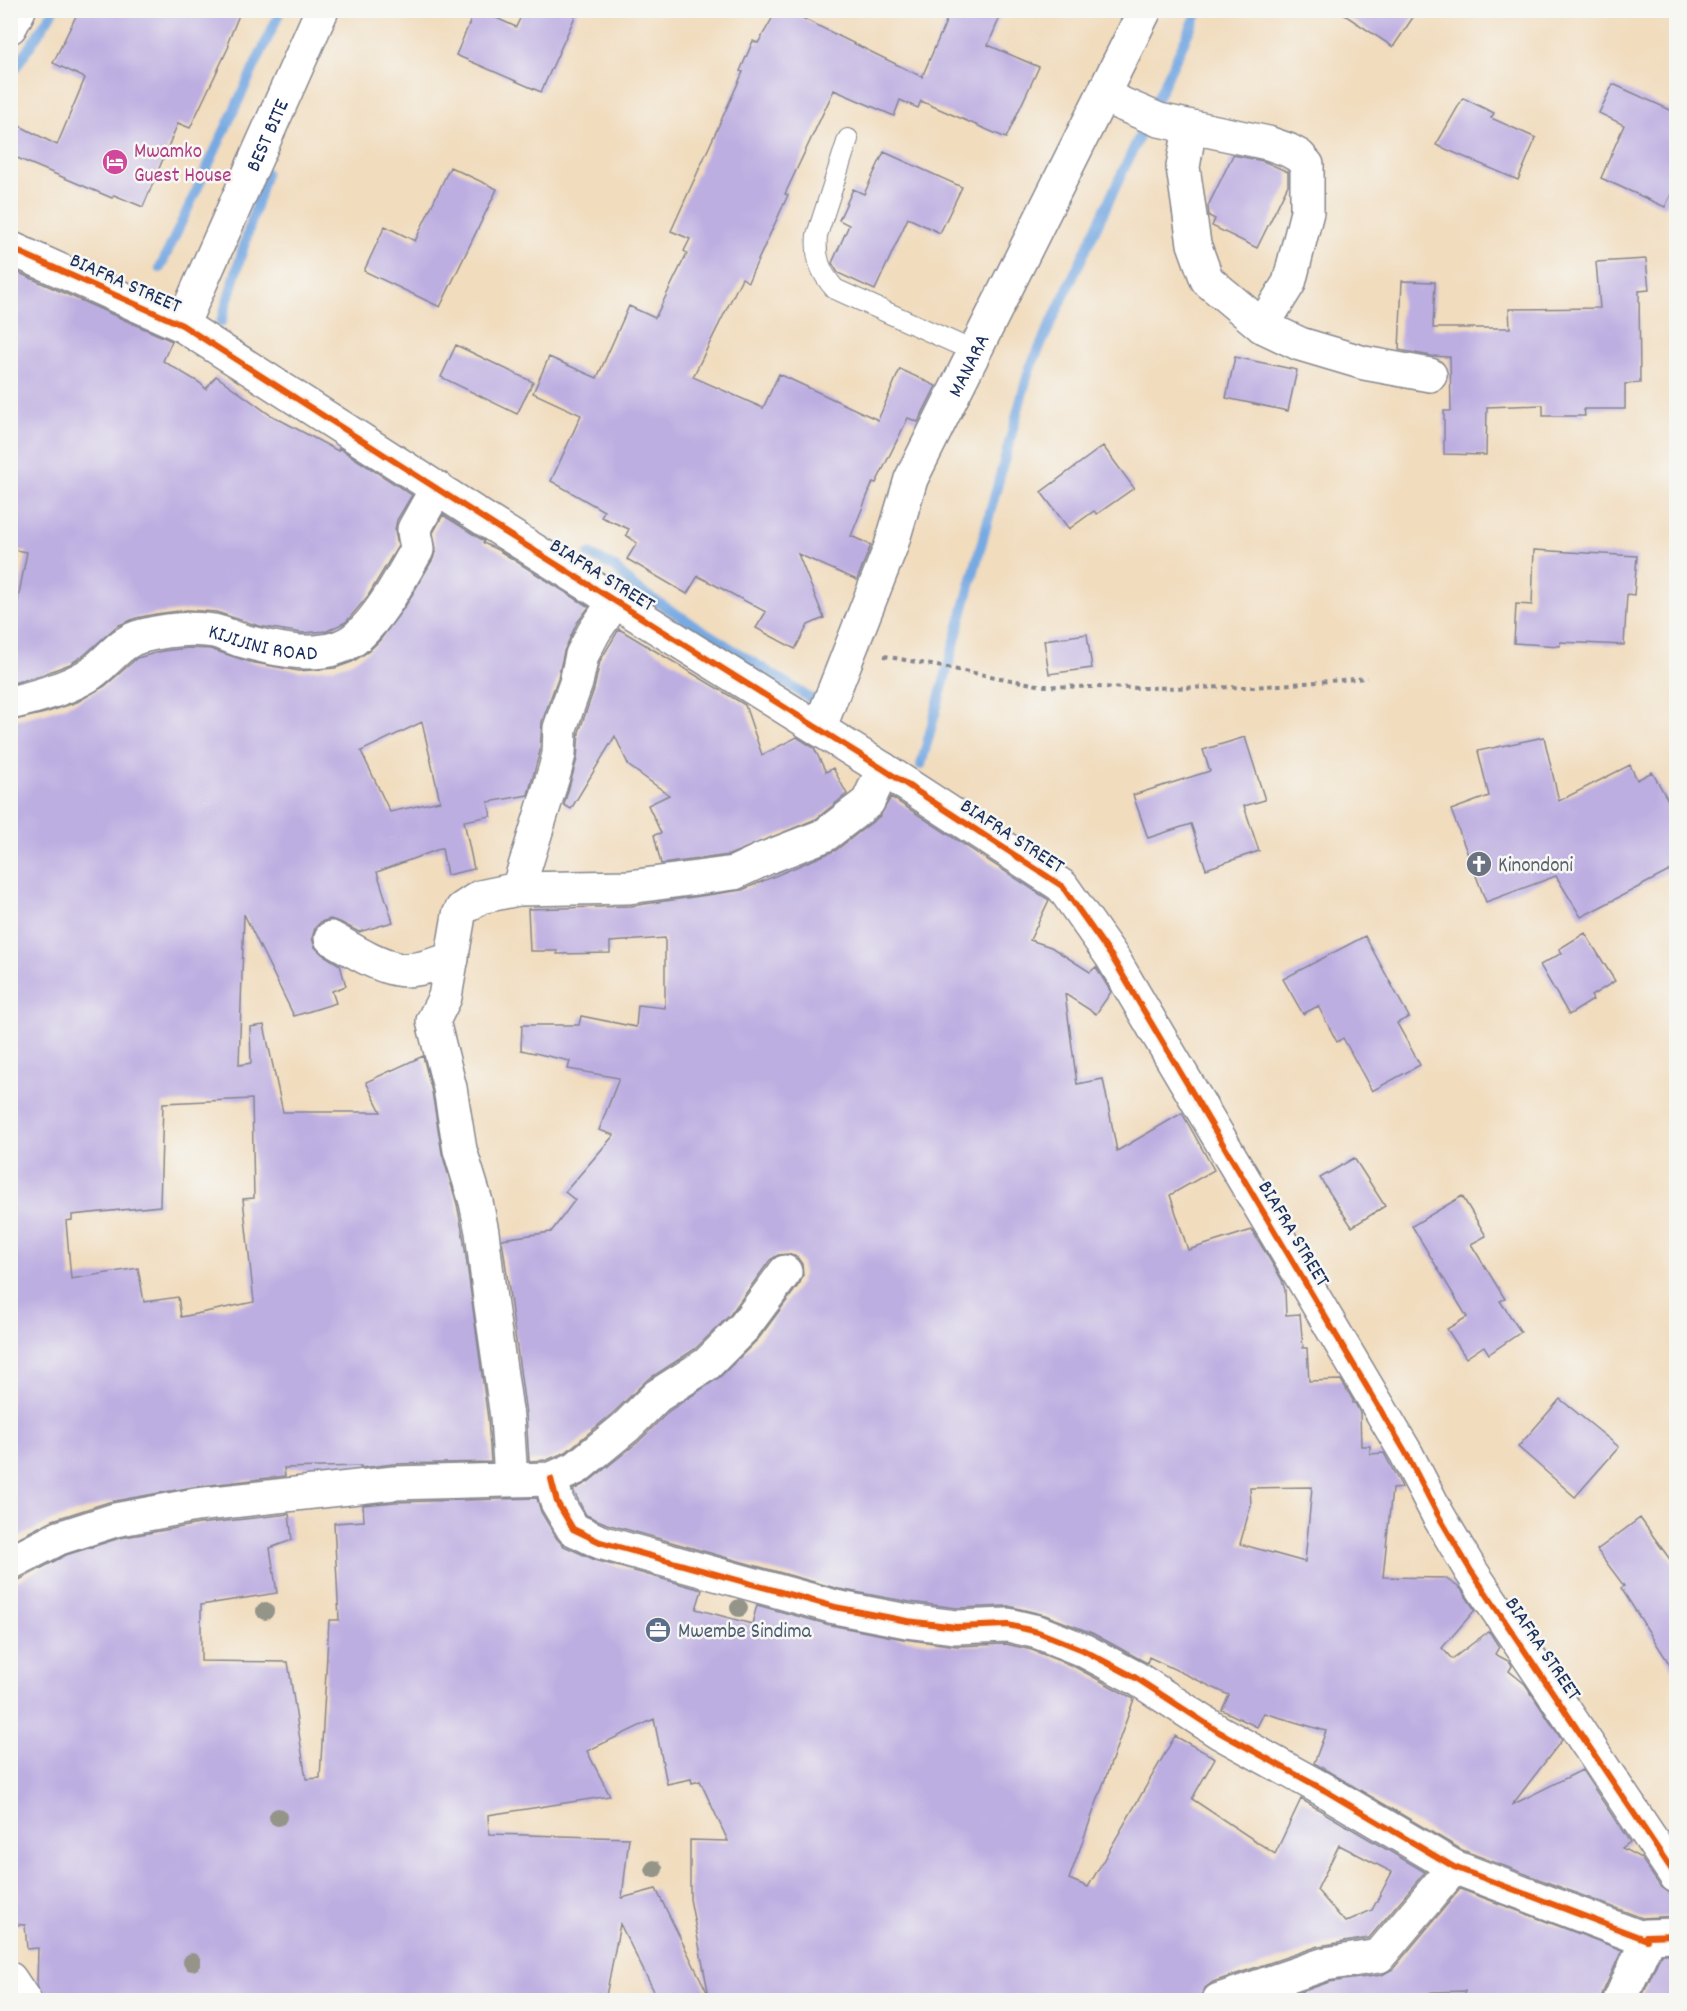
<svg xmlns="http://www.w3.org/2000/svg" width="1687" height="2011" font-family="Dekko,sans-serif">
  <style>
    .lines { fill: none; stroke-linecap: round; stroke-linejoin: round }
    .stream { stroke: #77a9e2; stroke-width: 10 }
    .building { fill: #bdaee1; fill-rule: evenodd }
    .service-casing { stroke: #86868e; stroke-width: 22 }
    .minor-casing { stroke: #86868e; stroke-width: 36 }
    .path { stroke: #86868e; stroke-width: 4; stroke-dasharray: 4.5 4.5; stroke-linecap: butt }
    .service { stroke: #fff; stroke-width: 20 }
    .minor { stroke: #fff; stroke-width: 33 }
    .cycleway-casing { stroke: #f6f6f2; stroke-width: 10 }
    .cycleway { stroke: #e8590c; stroke-width: 6 }
    .tree { fill: #949489 }
    .labels { text-anchor: middle; stroke-width: 5; stroke-linejoin: round; paint-order: stroke }
    .street-label { font-size: 21px; fill: #1b2f5e; stroke: #f6f6f2 }
    .hotel-label { font-size: 21px; fill: #b23c85; stroke: #f6f6f2; text-anchor: start }
    .worship-label { font-size: 21px; fill: #5b616d; stroke: #f6f6f2; text-anchor: start }
    .service-label { font-size: 21px; fill: #4e5e75; stroke: #f6f6f2; text-anchor: start }
  </style>
  <rect width="100%" height="100%" fill="#f6f6f2"/>
  <filter id="ink" filterUnits="userSpaceOnUse"><feTurbulence type="fractalNoise" baseFrequency=".0167" numOctaves="2"/><feDisplacementMap in="SourceGraphic" scale="12" xChannelSelector="R" yChannelSelector="G"/><feConvolveMatrix kernelMatrix="1 2 1 2 8 2 1 2 1" color-interpolation-filters="sRGB"/></filter>
  <filter id="wash" filterUnits="userSpaceOnUse"><feTurbulence type="fractalNoise" baseFrequency=".008" numOctaves="4" result="noise"/><feDisplacementMap in="SourceGraphic" scale="24" xChannelSelector="R" yChannelSelector="G"/><feGaussianBlur stdDeviation="1.35" result="paint"/><feColorMatrix in="noise" values="0 0 0 0 0 0 0 0 0 0 0 0 0 0 0 0 0 1.4 0 .05"/><feComposite in="paint" operator="in"/></filter>
  <g filter="url(#wash)">
    <rect width="100%" height="100%" fill="#f1dcbd"/>
    <g class="lines">
      <path class="stream" d="M10,76L54,10
        M160,268L281,10
        M221,322L266,173
        M589,554L614,567L637,589L816,702
        M921,765L1029,370L1199,10"/>
    </g>
    <g id="blocks">
      <path class="building" d="M79,10H241L228,42L229,46L190,128L178,123L143,207L114,195L112,198L10,155V121L57,145L85,78L53,63Z
        M475,10H479L516,27L524,10H578L541,92L456,55Z
        M777,10H786L922,77L951,10H1003L988,45L1039,67L1006,138L921,101L918,108L900,100L894,116L834,90L785,194L788,195L748,282L742,278L693,377L763,408L779,374L878,420L900,369L936,386L918,422L908,418L876,483L873,482L851,536L871,545L857,580L798,554L824,618L808,625L795,649L756,628L766,612L698,576L687,594L627,559L637,543L626,535L629,529L601,517L604,511L551,481L581,415L533,393L549,357L597,378L629,306L655,318L687,253L684,251L690,239L671,231L743,72L740,71L753,41L758,43Z
        M1337,10H1418L1393,47Z
        M1613,84L1677,113V182L1665,207L1601,178L1624,125L1599,113Z
        M1463,98L1494,113L1491,118L1536,138L1518,180L1436,145Z
        M884,152L962,187L940,233L908,218L875,290L838,273L832,263L849,225L839,220L853,189L864,194Z
        M1233,155L1263,161L1288,172V185L1257,248L1212,226L1215,219L1209,216L1208,206Z
        M450,167L497,189L440,307L364,271L385,226L415,241Z
        M1646,259L1649,290L1639,291L1640,383L1625,384V409H1584L1585,416H1543V405L1487,407L1486,455L1444,454V411H1451L1450,357L1431,356L1399,350L1402,281L1435,282L1433,328H1510L1509,309L1600,308L1596,262Z
        M10,269L172,341L163,361L200,383L206,389L216,376L269,414L338,451L339,448L412,495L397,520L395,530L398,546L368,596L346,622L327,631L302,633L259,626L216,612L187,610L156,614L136,618L117,626L83,656L70,664L44,674L10,684V641L27,552L10,549Z
        M456,345L533,382L517,414L441,377Z
        M1235,357L1297,370L1288,411L1226,398Z
        M1103,446L1134,488L1097,514L1094,511L1069,529L1041,492Z
        M443,515L484,541L483,543L498,550L589,607L577,623L564,651L558,678L542,722L540,751L528,795L488,802L491,816L464,821L474,869L447,875L442,848L377,872L393,922L359,932L340,922L330,919L321,922L315,928L312,938L315,947L322,954L340,965L346,986L332,991L336,1003L294,1016L244,914L239,1065L251,1063L250,1027L264,1025L283,1112H381L366,1082L423,1056L432,1092L442,1153L457,1204L463,1235L488,1419L491,1462L393,1464L361,1468V1466L284,1468L285,1476L193,1487L109,1502L53,1520L10,1542V721L45,713L77,702L105,686L137,658L163,651L188,648L210,649L250,662L299,671L335,668L352,662L369,651L380,640L406,605L433,559L436,549L433,533ZM422,722L440,801L390,812L361,751ZM252,1099L254,1198L243,1199L254,1302L181,1317L178,1297L144,1302L138,1268L71,1279L66,1221L72,1220V1215L160,1206L163,1103Z
        M1534,550L1637,556L1634,595L1627,594L1624,645L1560,642V646L1514,643L1516,604L1532,605Z
        M619,629L745,705L762,755L797,737L814,748L826,772L833,768L847,794L816,819L729,855L661,864L654,835L661,833L648,805L669,795L629,766L615,736L571,809L564,805L577,759L579,732L594,689L600,661Z
        M1087,634L1092,668L1049,674L1044,640Z
        M1245,737L1265,800L1244,806L1259,851L1206,869L1191,824L1148,838L1133,795L1210,771L1203,750Z
        M1544,737L1559,801L1630,765L1637,780L1652,772L1668,800L1677,795V867L1581,917L1556,876L1486,902L1451,810L1489,796L1478,751Z
        M891,797L1049,900L1030,940L1051,947L1090,972L1096,967L1111,992L1096,1014L1065,994L1077,1084L1103,1079L1117,1151L1182,1113L1214,1170L1170,1195L1188,1250L1252,1230L1282,1280L1285,1290L1286,1315L1300,1314L1303,1348H1307L1309,1381L1341,1380L1353,1400V1403H1355L1360,1413L1361,1446H1370V1454L1384,1453L1401,1485L1402,1488L1392,1489L1383,1577L1445,1578L1461,1589L1475,1610L1442,1648L1452,1659L1489,1631L1499,1647L1495,1654L1510,1662L1512,1666L1509,1671L1525,1684L1562,1740L1512,1805L1582,1770L1630,1842L1622,1848L1641,1858L1660,1886L1677,1898V1916L1642,1918L1462,1850L1314,1763L1326,1731L1264,1713L1257,1727L1222,1710L1229,1695L1149,1657L1147,1663L1092,1633L1045,1615L1008,1606L957,1608L910,1602L839,1589L607,1524L586,1515L573,1490L588,1482L638,1442L669,1411L720,1377L759,1338L800,1283L803,1275L802,1264L797,1257L788,1254L778,1255L770,1260L730,1315L695,1349L647,1380L613,1413L566,1452L547,1460L529,1461L526,1414L502,1239L551,1232L575,1200L565,1192L614,1135L599,1130L619,1078L568,1069L570,1061L521,1050L522,1025H579L581,1016L636,1027L638,1005L665,1008V938L610,942V953L557,954V951H530L528,909L631,906L742,890L836,850L880,816ZM1312,1487L1305,1562L1240,1544L1251,1505L1250,1488Z
        M1585,933L1615,981L1591,996L1593,1000L1569,1015L1540,965L1562,953L1559,949Z
        M1365,936L1409,1017L1397,1023L1420,1065L1372,1091L1343,1038L1337,1042L1318,1006L1303,1014L1283,979Z
        M1354,1158L1385,1206L1352,1227L1320,1178Z
        M1462,1196L1486,1236L1471,1244L1505,1299L1500,1301L1521,1332L1489,1354L1484,1346L1466,1358L1447,1329L1467,1317L1412,1226Z
        M1560,1399L1619,1447L1575,1497L1518,1447Z
        M537,1498L541,1512L557,1539L564,1546L595,1560L702,1590L696,1609L752,1624L757,1605L830,1625L903,1639L957,1646L1006,1644L1032,1650L1075,1667L1134,1699L1069,1879L1088,1887L1175,1736L1215,1758L1192,1799L1275,1854L1301,1799L1425,1872L1369,1938L1319,1946L1213,1982L1205,1988L1201,2001H659L620,1924L605,2001H42L37,1986L38,1948L27,1949L25,1925L10,1924V1581L19,1580L66,1555L120,1538L199,1524L289,1514L292,1540L270,1548L277,1593L201,1605V1661L288,1662L306,1779L320,1778L329,1620H339L334,1523L364,1521L363,1505L395,1502ZM654,1719L667,1784L691,1779L692,1783L700,1781L728,1841L690,1840V1899L709,1996L656,1889L622,1898L629,1838L489,1834L488,1815L610,1796L587,1751ZM1339,1845L1392,1872L1372,1910L1345,1922L1317,1890Z
        M1640,1518L1677,1569V1676L1621,1588L1624,1586L1597,1550Z
        M1460,1889L1622,1950L1603,1992L1601,2001H1465V1991L1432,1992L1405,2001H1276L1329,1982L1382,1975L1393,1969Z
        M1661,1954H1677V2001H1640Z"/>
    </g>
  </g>
  <g filter="url(#ink)">
    <use href="#blocks" fill-opacity="0" stroke="#86868e" stroke-width="1.5"/>
    <g class="lines">
      <g class="service-casing">
        <path id="service" d="M848,139L817,235C815,258 820,272 835,289L973,351"/>
      </g>
      <g class="minor-casing">
        <g id="minor">
          <path d="M10,27L19,10"/>
          <path d="M1103,96L1159,120L1268,143L1288,150L1299,156L1307,165V212L1289,283L1262,326"/>
          <path d="M1190,127L1183,167L1194,244L1207,280L1262,326L1300,344L1364,363L1430,375"/>
          <path d="M10,248L182,325L503,531L883,769L1062,886L1112,957L1406,1453L1438,1515L1471,1571L1676,1876"/>
          <path id="s1" d="M182,325L322,10"/>
          <path id="s2" d="M10,703C36,697 65,689 87,676C107,664 119,641 142,636C166,630 190,627 214,631C223,633 231,637 240,640C275,650 328,663 358,636C383,613 400,579 417,550C417,543 414,537 414,529L437,488"/>
          <path id="s3" d="M819,729L891,546L911,479L1145,10"/>
          <path d="M518,889L555,770L559,754L560,728L576,683L582,655L594,632L615,601"/>
          <path d="M331,938C351,949 373,964 396,969C414,973 435,964 452,959"/>
          <path d="M511,1479L507,1417L490,1299L482,1232L476,1202L460,1150L450,1088L433,1021L445,997L459,915L462,909L480,897L518,889L629,887L734,873L766,858L825,835L868,802L883,769"/>
          <path d="M551,1479L557,1502L573,1529L600,1542L835,1607L907,1621L956,1627L1008,1625L1038,1632L1083,1650L1136,1678L1219,1732L1324,1790L1454,1867L1647,1940L1646,1936L1676,1935"/>
          <path d="M10,1563L59,1538L115,1520L196,1505L394,1483L551,1479L576,1468L626,1427L657,1396L707,1364L744,1327L785,1272"/>
          <path d="M10,1979L24,2000"/>
          <path d="M1219,2000L1325,1964L1379,1956L1454,1867"/>
          <path d="M1620,2000L1647,1940"/>
        </g>
      </g>
      <path class="path" d="M884,656L1043,686L1140,688L1254,687L1367,678"/>
      <use href="#service" class="service"/>
      <use href="#minor" class="minor"/>
      <g class="cycleway-casing">
        <path id="cycleway" d="M10,248L182,325L503,531L883,769L1062,886L1112,957L1406,1453L1438,1515L1471,1571L1676,1876
          M551,1479L557,1502L573,1529L600,1542L835,1607L907,1621L956,1627L1008,1625L1038,1632L1083,1650L1136,1678L1219,1732L1324,1790L1454,1867L1647,1940L1646,1936L1676,1935"/>
      </g>
      <use href="#cycleway" class="cycleway"/>
    </g>
    <g class="tree">
      <circle cx="739" cy="1608" r="9"/>
      <circle cx="265" cy="1611" r="9"/>
      <circle cx="278" cy="1817" r="9"/>
      <circle cx="654" cy="1869" r="9"/>
      <circle cx="192" cy="1962" r="9"/>
    </g>
  </g>
  <defs>
    <g id="hotel-disc" transform="scale(1.35)"><circle r="9.5" fill="#d1479c" stroke="#f6f6f2"/><path d="M-6-4.5h1.5V1H6V5H4.5V3h-9V5H-6ZM-4 0a1.8 1.8 0 1 1 3.6 0ZM.5 0V-2.5h3Q6-2.5 6 0Z" fill="#fff"/></g>
    <g id="church-disc" transform="scale(1.35)"><circle r="9.5" fill="#6b7280" stroke="#f6f6f2"/><path d="M-1.2-6h2.4v3.5h3.3v2.4h-3.3V6h-2.4V-.1h-3.3v-2.4h3.3Z" fill="#fff"/></g>
    <g id="office-disc" transform="scale(1.35)"><circle r="9.5" fill="#5c6f8a" stroke="#f6f6f2"/><path d="M-6-3h4V-5.5h4V-3h4V5H-6ZM-1-4.5V-3h2v-1.5ZM-6 0V1H6V0Z" fill="#fff"/></g>
  </defs>
  <g fill-rule="evenodd">
    <use href="#hotel-disc" x="115" y="162"/>
    <use href="#church-disc" x="1479" y="864"/>
    <use href="#office-disc" x="658" y="1630"/>
  </g>
  <g class="labels">
    <g class="street-label">
      <text dy="7" stroke="none"><textPath href="#s1" startOffset="208">BEST BITE</textPath></text>
      <text transform="translate(126 282) rotate(24)" y="7">BIAFRA STREET</text>
      <text dy="7" stroke="none"><textPath href="#s3" startOffset="394">MANARA</textPath></text>
      <text transform="translate(603 574) rotate(32)" y="7">BIAFRA STREET</text>
      <text dy="7" stroke="none"><textPath href="#s2" startOffset="274">KIJIJINI ROAD</textPath></text>
      <text transform="translate(1013 835) rotate(33)" y="7">BIAFRA STREET</text>
      <text transform="translate(1295 1233) rotate(59)" y="7">BIAFRA STREET</text>
      <text transform="translate(1544 1648) rotate(56)" y="7">BIAFRA STREET</text>
    </g>
    <g class="hotel-label">
      <text x="134" y="157">Mwamko<tspan x="134" dy="24">Guest House</tspan></text>
    </g>
    <g class="worship-label">
      <text x="1498" y="871">Kinondoni</text>
    </g>
    <g class="service-label">
      <text x="678" y="1637">Mwembe Sindima</text>
    </g>
  </g>
  <rect width="1687" height="2011" fill="none" stroke="#f6f6f2" stroke-width="36"/>
</svg>
